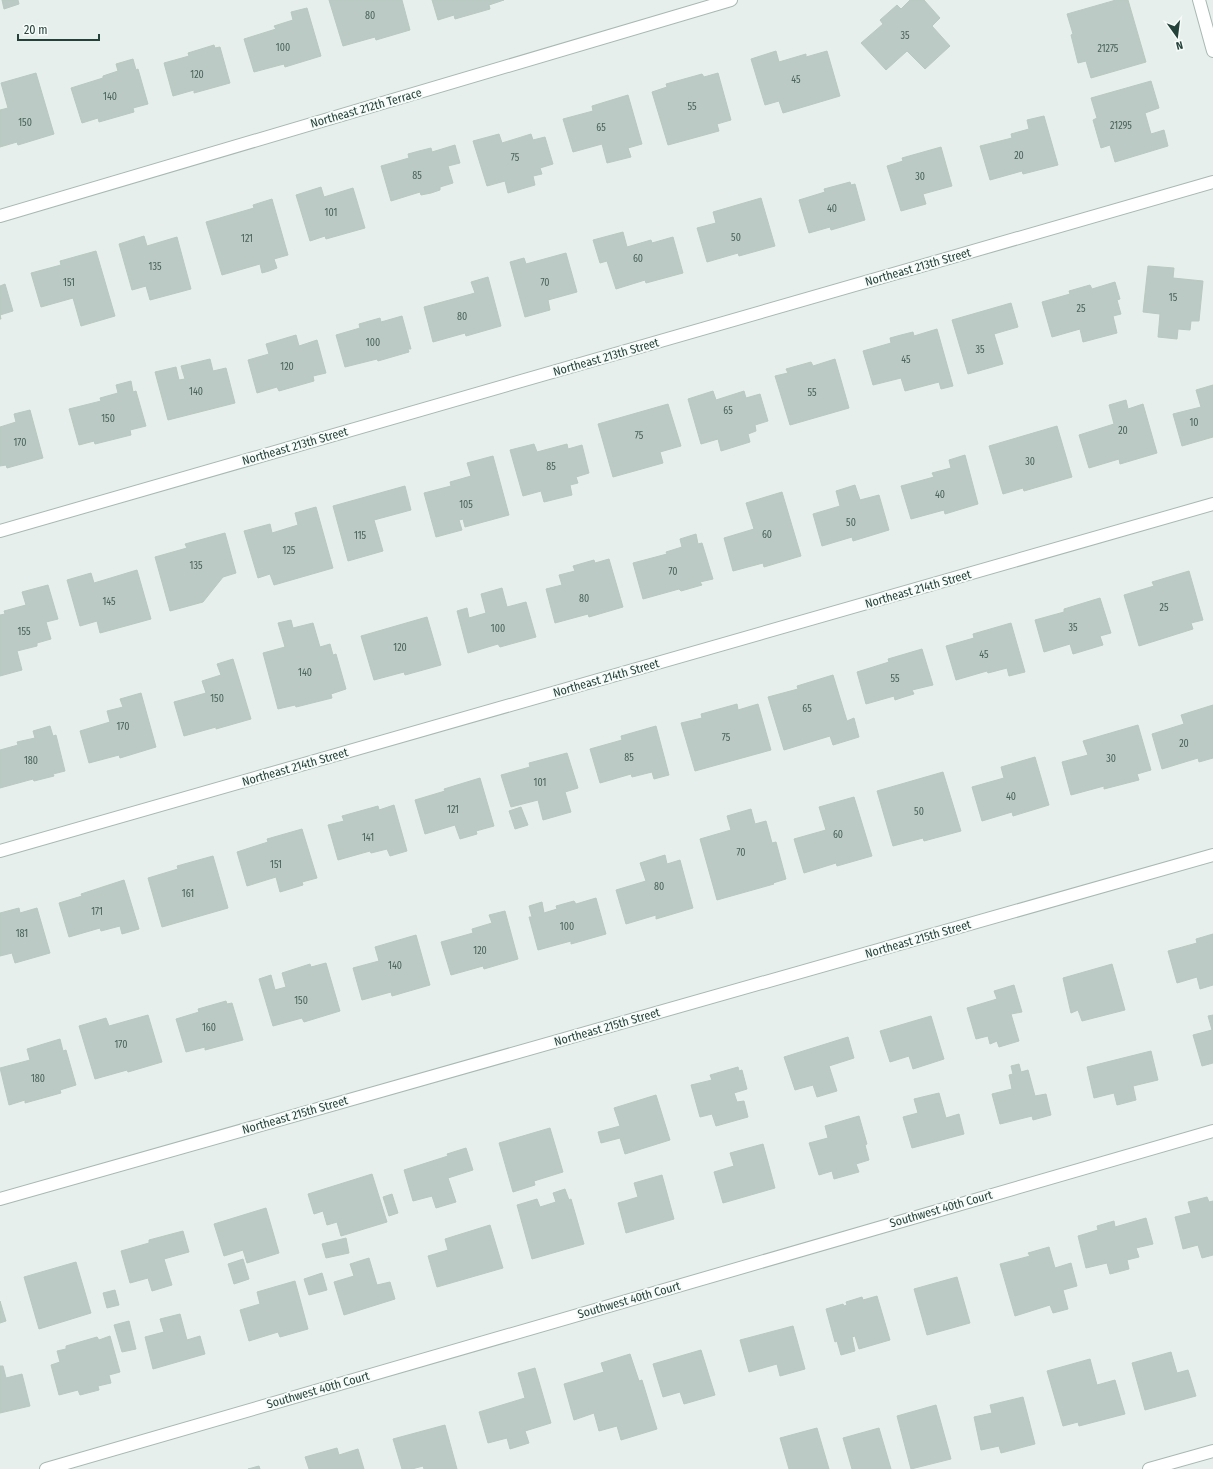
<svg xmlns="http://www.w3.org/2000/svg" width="1213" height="1469" font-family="'Fira Sans Condensed',sans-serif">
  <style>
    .building { fill: #bbcac4; stroke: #b8c9c2 }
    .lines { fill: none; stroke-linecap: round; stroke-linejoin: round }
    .minor-casing { stroke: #a8b8b2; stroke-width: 14 }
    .tertiary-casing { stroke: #a8b8b2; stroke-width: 14 }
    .minor { stroke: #fff; stroke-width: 12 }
    .tertiary { stroke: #fff; stroke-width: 12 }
    .labels { text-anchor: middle; stroke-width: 4; stroke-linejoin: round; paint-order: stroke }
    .number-label { font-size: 10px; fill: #4a645c }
    .street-label { font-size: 12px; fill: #24423a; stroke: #f7fbf9 }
  </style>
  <rect width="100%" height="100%" fill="#e6efeb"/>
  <path class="building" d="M2,0H18L19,4L4,9Z
    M329,0H402L410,30L376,40L375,37L343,46Z
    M432,0H504L489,5L490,9L455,19L454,15L438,20Z
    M910,0H924L940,18L932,26L950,46L925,69L907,51L886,70L861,43L883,24L880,20L897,5L901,9Z
    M1116,0H1128L1146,62L1091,78L1086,61L1078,63L1071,35L1073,34L1067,14Z
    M307,8L321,56L285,67L284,64L254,72L244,39L276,29L274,26L293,20L291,12Z
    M214,45L215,48L220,47L230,83L194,93V90L173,96L164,63L189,56L188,53Z
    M776,51L779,62L806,54V57L827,51L840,96L783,113L779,101L765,105L751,59Z
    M133,59L136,70L138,69L148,104L133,108L134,112L99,122L98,118L82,123L71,88L103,78V76L118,71L116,64Z
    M36,73L54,134L18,145L17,142L0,147V110L8,108L1,83Z
    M718,73L731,120L717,124L719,131L668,145L652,92L667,87L666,84L702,74L704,77Z
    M1151,81L1159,108L1145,113L1151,134L1164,130L1168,146L1115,162L1110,145L1101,148L1093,120L1097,118L1091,98Z
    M628,95L642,144L628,148L631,157L607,163L602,144L573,152L563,119L593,111L592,106Z
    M1044,116L1058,165L1023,174L1022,171L990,180L980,146L1012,138L1011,134L1029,129L1027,120Z
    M499,134L502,143L531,134L533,140L545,137L553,164L540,168L542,174L533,176L535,185L508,193L505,181L487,186L473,141Z
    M455,145L460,163L448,166L453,183L440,187V190L431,193L421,195L420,192L391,201L381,166L409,158L408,154L419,151L431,148L432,152Z
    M941,147L952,186L923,194L926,204L901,211L887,166L903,161L902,158Z
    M850,182L851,185L855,184L865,220L831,230L830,227L809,233L799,200L825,192L824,189Z
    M321,187L324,197L353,188L365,228L326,239L325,236L310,241L296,195Z
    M761,198L775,246L739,256L738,253L707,262L697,228L716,223L713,212Z
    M272,199L288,255L274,259L277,268L269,271L262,273L260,264L222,275L206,222L254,208L253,205Z
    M623,232L627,247L651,240L652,243L673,237L683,273L646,283L645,280L616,289L607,261L600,263L593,240Z
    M144,236L147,246L177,237L191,289L150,300L146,286L132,290L119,244Z
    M96,251L115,316L81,326L73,298L41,307L31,273L61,265L60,261Z
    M566,253L577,292L548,300L550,310L525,317L510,262L524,258L526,264Z
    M1148,266L1174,268L1173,278L1203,281L1199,321H1191L1190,330L1178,329L1177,339L1158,337L1160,314L1143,312Z
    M488,277L501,326L466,336L465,333L433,342L424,307L475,293L471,282Z
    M1115,282L1120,299L1117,300L1121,314L1113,316L1117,333L1083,342L1080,329L1052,337L1042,302L1070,294L1069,291L1090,285L1092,289Z
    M5,284L13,311L0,315L1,319H0V286Z
    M1011,303L1018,327L994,334L1003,364L968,374L952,320Z
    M402,316L411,349H408L409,352L378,361L377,359L345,367L336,335L360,328L359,324L380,318L381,322Z
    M937,329L953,386L941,389L939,382L905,391L901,378L873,385L863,351L891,343L890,338L901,335L913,332L914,336Z
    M296,335L299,346L317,340L326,373L313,376L314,381L279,391L277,387L257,393L248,360L269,354L266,344Z
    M210,359L213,371L226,368L235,403L168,420L155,372L176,367L179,380L185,379L181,366Z
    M835,359L849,408L790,425L775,376L788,373L786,369L811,362L813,366Z
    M131,381L133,392L136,391L146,426L130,430L131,435L95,444L94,441L79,445L69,409L101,401L100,398L118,393L116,385Z
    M1213,385V437L1182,446L1173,414L1201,407L1196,390Z
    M713,391L716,400L744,391L746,398L760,394L768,421L755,425L756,431L748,434L750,442L721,451L718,439L701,444L688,399Z
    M1126,400L1128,409L1143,404L1157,453L1120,464L1119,459L1089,468L1079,435L1114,424L1109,405Z
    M668,404L681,446L660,452L663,463L613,477L598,424Z
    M30,410L43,458L7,468L6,465L0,466V427L16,422L14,414Z
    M1057,426L1072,477L1024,491L1023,488L1003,494L989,446Z
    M534,444L537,452L567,444L568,449L582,445L589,473L576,477L578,483L570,485L572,495L544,502L541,491L523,496L510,450Z
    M965,455L978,504L945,514L944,510L911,519L901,486L934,477L932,473L951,468L949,460Z
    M493,456L509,515L465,527L463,519L459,520L462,530L436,537L424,493L451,486L450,482L471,476L467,463Z
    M855,485L860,500L879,495L889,530L853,541L852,537L822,546L813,514L840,506L836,491Z
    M405,486L411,510L374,520L383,551L348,561L333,506Z
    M782,492L801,556L764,567L763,563L733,571L724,538L754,529L746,503Z
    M316,507L333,568L274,585L270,574L258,578L244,531L270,524L272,533L298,525L295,513Z
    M225,533L236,573L223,577L203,602L170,611L155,557L187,548L185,544Z
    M696,534L698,544L702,543L713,579L700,582L702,585L681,591L679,589L643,599L633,563L667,554L666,552L682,547L680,539Z
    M609,559L623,607L589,617L588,614L555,623L546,589L562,585L559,575L575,571L573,566L594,560L595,563Z
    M137,570L151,619L100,633L97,621L80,626L67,580L91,573L94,583Z
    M1189,571L1203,620L1191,623L1193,629L1139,646L1124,595L1154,586L1152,582Z
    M48,585L58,619L46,622L51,639L37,643V646L17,651L22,670L0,676V615L5,614L4,611L26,605L22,592Z
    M502,588L507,607L526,602L536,637L500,647L498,644L468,653L457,611L467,608L469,618L486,613L481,594Z
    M1100,598L1111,633L1100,636L1103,645L1073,654L1070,644L1044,652L1035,620L1064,612V609Z
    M427,617L441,665L405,675L404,672L374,680L361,636Z
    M291,620L293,628L313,623L320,647L330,644L333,655L336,654L346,689L331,694L332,698L296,707L295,705L278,709L263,653L285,647L278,623Z
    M1011,623L1025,672L1009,676L1007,668L988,673L987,671L956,680L946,646L974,638L973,634Z
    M922,649L933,685L912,690L914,694L904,697L895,700L894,696L866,704L857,672L889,662L888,659Z
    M233,659L251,719L216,729V727L184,736L174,702L206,693L202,681L221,675L217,664Z
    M833,675L847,721L854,718L859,737L833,745L830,736L784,750L768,697L798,689L797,686Z
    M141,693L156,747L120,758L119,755L89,763L80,731L110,722L107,711L123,707L120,699Z
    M737,704L738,710L758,704L771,750L695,771L681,723L702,718L701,714Z
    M1213,705V758L1199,762L1198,758L1162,769L1152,734L1184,724L1181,715Z
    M1138,725L1151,770L1137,774L1139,780L1104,789V786L1071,795L1062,762L1088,755L1083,741Z
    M50,726L53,736L56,735L65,771L53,774L54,776L34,781L33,779L0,788V750L18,745L17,742L35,738L33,731Z
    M656,726L669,775L654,779L652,772L632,777L631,774L600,783L590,749L622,740L621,736Z
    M567,753L578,788L565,792L571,812L543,820L538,800L511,807L501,775L530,767L529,763Z
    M1035,757L1049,805L1013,816L1012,812L982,821L972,787L1004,778L1001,767Z
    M943,772L961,831L924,841L923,838L893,846L877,791Z
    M480,778L494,826L476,831L477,834L460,839L455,825L425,834L415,800L445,791L444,789Z
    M854,797L872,856L837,866L836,863L804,873L794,839L826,830L819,807Z
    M394,805L407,851L390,856L387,849L371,853L370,851L338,860L328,825L344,821L342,816L378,806L379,810Z
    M521,807L528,825L515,829L509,811Z
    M751,809L755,824L766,821L772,843L776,842L786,879L773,883L774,884L717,900L700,839L731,830L727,816Z
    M302,829L317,878L302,882L303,885L280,892L276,877L247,886L237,852L268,842L267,839Z
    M665,855L667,864L680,860L693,908L656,919V915L626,924L616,890L646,881L640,863Z
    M213,856L228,908L162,927L148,878L178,869L177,866Z
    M124,880L139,929L122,934L120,926L101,931L100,928L69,937L59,903L82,896L81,894Z
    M596,898L606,934L571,944V941L538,950L529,917H532L529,906L542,902L544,913L557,909L556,906L574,901L576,904Z
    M19,908L20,913L37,908L50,953L15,963L12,953L0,956V913Z
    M505,911L518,959L484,969L483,966L451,975L441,942L473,933L472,929L492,923L489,915Z
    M1213,934V985L1200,989L1197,977L1177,983L1168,951L1197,943L1196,939Z
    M416,935L430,985L392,996L391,992L362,1000L353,968L379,961L375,947Z
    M326,963L340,1011L304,1022L302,1018L273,1026L259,979L271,975L275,990L286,987L282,973L310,964L311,967Z
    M1112,964L1125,1010L1082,1021L1078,1010L1071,1013L1063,978Z
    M1014,985L1022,1012L1011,1014L1019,1041L999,1047L997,1041L990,1044L988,1036L976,1039L967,1008L997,999L994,991Z
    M226,1001L227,1004L232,1003L243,1040L205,1050V1047L186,1052L176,1019L199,1012L198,1009Z
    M148,1015L162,1062L128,1072L127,1070L95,1079L79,1026L106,1018L109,1026Z
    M1213,1015V1063L1202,1066L1193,1035L1212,1030L1208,1016Z
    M931,1016L944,1059L913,1069L909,1056L890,1062L880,1031Z
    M848,1037L854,1058L829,1066L837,1091L817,1097L813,1085L795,1090L784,1057Z
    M60,1039L63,1051L66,1050L76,1085L60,1090L61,1093L25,1103V1100L9,1105L0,1068L30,1060L27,1049Z
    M1151,1051L1158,1080L1133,1086L1136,1100L1117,1105L1114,1093L1094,1098L1087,1067Z
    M1019,1064L1021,1072L1028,1070L1035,1096L1046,1094L1051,1115L1033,1120L1032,1116L1000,1124L992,1094L1012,1089L1009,1075L1013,1074L1011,1066Z
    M738,1067L739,1071L742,1070L747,1089L734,1093L737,1102L744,1101L748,1117L716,1126L712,1114L700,1117L691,1085L712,1080L710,1075Z
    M939,1093L946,1118L959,1114L964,1134L912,1148L903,1117L918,1113L914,1099Z
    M656,1095L670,1140L625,1154L620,1138L601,1143L598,1132L620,1126L614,1108Z
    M859,1116L867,1144L865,1145L869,1160L856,1164L859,1172L834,1179L832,1171L819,1175L809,1143L828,1138L825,1126Z
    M550,1128L563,1172L534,1181L535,1185L513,1192L499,1143Z
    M763,1144L775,1188L723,1203L714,1172L734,1166L730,1153Z
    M466,1148L473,1170L448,1178L456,1202L436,1208L432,1196L413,1201L404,1170L448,1156L447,1154Z
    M372,1174L387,1222L341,1236L337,1222L327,1225L323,1211L314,1214L308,1194Z
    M662,1175L674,1219L626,1233L618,1203L638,1197L634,1183Z
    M565,1189L569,1200L571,1199L584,1244L532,1259L517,1205L537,1199L540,1207L556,1202L553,1193Z
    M392,1194L398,1213L389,1216L383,1197Z
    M1207,1197L1209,1202L1213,1201V1255L1202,1258L1198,1245L1183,1249L1175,1217L1191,1213L1188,1202Z
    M266,1208L279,1253L247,1263L243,1250L224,1256L214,1224Z
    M1146,1218L1153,1244L1136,1248L1139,1257L1127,1260L1129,1269L1110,1274L1107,1263L1086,1268L1078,1236L1098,1230L1097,1226L1114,1221L1115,1227Z
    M490,1225L503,1268L437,1287L428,1256L448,1250L445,1239Z
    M183,1231L189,1252L164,1259L172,1285L152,1291L148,1278L130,1283L121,1251L149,1243V1240Z
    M346,1238L349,1253L326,1258L322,1244Z
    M1049,1247L1055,1268L1071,1263L1077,1286L1063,1290L1068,1309L1053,1313L1050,1305L1015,1316L1000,1264L1030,1256L1028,1253Z
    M369,1258L377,1285L390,1282L395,1299L344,1315L334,1282L354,1276L350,1264Z
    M243,1259L249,1279L234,1284L228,1264Z
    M76,1262L91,1313L39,1329L24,1277Z
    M322,1273L327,1290L309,1295L304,1279Z
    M957,1277L970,1323L927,1335L914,1289Z
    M295,1281L308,1329L280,1337L278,1332L249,1341L240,1310L260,1304L257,1292Z
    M115,1290L119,1305L107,1308L103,1293Z
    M877,1296L890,1340L859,1349L855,1336L852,1337L855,1351L841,1355L837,1341L835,1342L826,1309L843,1304L844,1306L847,1305L846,1302L862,1297L863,1300Z
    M0,1301L6,1321L0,1323Z
    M180,1314L187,1340L200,1336L205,1354L153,1369L145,1337L164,1332L160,1319Z
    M129,1321L136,1349L122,1352L114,1325Z
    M793,1326L805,1369L780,1376L777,1364L749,1372L740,1340Z
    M110,1336L120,1372L109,1375L111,1383L98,1386L99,1390L80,1395L78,1390L59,1395L51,1365L60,1362L57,1351L66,1349V1346L97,1337L99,1340Z
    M701,1350L715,1395L684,1404L680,1392L663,1397L653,1364Z
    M1171,1352L1177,1373L1188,1370L1196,1396L1145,1410L1132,1363Z
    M630,1354L639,1381L642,1380L657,1429L621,1440L617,1426L599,1431L594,1413L574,1420L564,1384L604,1372L601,1363Z
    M1090,1359L1097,1385L1115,1380L1125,1414L1079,1426L1078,1422L1063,1426L1047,1371Z
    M0,1366H3L6,1378L22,1374L30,1406L0,1413Z
    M535,1368L551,1423L525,1431L529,1443L510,1449L507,1438L488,1443L479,1412L525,1398L518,1373Z
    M1023,1397L1035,1444L1001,1453L999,1446L981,1450L974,1417L992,1413L990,1405Z
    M936,1405L951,1459L911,1469L897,1416Z
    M445,1425L457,1469H424L423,1466L412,1469H402L393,1439Z
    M817,1428L829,1469H789L780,1438Z
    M879,1428L891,1469H852L843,1438Z
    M337,1448L339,1455L358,1449L364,1469H309L305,1457Z
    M259,1466L260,1469H248Z"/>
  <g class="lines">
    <g class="minor-casing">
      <path id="minor" d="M1199,0L1213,51
        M0,216L731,0
        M0,531L1213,182
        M0,851L1213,504
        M46,1469L1213,1131
        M1149,1469L1213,1451"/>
    </g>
    <g class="tertiary-casing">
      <path id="tertiary" d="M0,1199L1213,855"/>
    </g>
    <use href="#minor" class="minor"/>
    <use href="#tertiary" class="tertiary"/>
  </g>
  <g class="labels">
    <g class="number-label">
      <text x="370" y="19">80</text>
      <text x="905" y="39">35</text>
      <text x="283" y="51">100</text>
      <text x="1108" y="52">21275</text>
      <text x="197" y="78">120</text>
      <text x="796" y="83">45</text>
      <text x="110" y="100">140</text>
      <text x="692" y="110">55</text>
      <text x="25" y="126">150</text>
      <text x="1121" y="129">21295</text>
      <text x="601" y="131">65</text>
      <text x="1019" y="159">20</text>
      <text x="515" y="161">75</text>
      <text x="417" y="179">85</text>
      <text x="920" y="180">30</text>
      <text x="832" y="212">40</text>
      <text x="331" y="216">101</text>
      <text x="736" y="241">50</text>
      <text x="247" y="242">121</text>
      <text x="638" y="262">60</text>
      <text x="155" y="270">135</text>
      <text x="69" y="286">151</text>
      <text x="545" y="286">70</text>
      <text x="1173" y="301">15</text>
      <text x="1081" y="312">25</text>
      <text x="462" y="320">80</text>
      <text x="373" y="346">100</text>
      <text x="980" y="353">35</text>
      <text x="906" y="363">45</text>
      <text x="287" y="370">120</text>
      <text x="196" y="395">140</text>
      <text x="812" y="396">55</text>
      <text x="728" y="414">65</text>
      <text x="108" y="422">150</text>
      <text x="1194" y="426">10</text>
      <text x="1123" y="434">20</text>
      <text x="639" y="439">75</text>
      <text x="20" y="446">170</text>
      <text x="1030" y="465">30</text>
      <text x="551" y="470">85</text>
      <text x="940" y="498">40</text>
      <text x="466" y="508">105</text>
      <text x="851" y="526">50</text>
      <text x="767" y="538">60</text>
      <text x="360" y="539">115</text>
      <text x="289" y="554">125</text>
      <text x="196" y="569">135</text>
      <text x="673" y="575">70</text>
      <text x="584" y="602">80</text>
      <text x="109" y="605">145</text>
      <text x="1164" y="611">25</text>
      <text x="1073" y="631">35</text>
      <text x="498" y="632">100</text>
      <text x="24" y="635">155</text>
      <text x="400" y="651">120</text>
      <text x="984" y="658">45</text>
      <text x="305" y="676">140</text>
      <text x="895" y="682">55</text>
      <text x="217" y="702">150</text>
      <text x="807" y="712">65</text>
      <text x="123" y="730">170</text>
      <text x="726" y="741">75</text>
      <text x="1184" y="747">20</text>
      <text x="629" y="761">85</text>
      <text x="1111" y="762">30</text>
      <text x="31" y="764">180</text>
      <text x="540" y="786">101</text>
      <text x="1011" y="800">40</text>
      <text x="453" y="813">121</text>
      <text x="919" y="815">50</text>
      <text x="838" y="838">60</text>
      <text x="368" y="841">141</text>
      <text x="741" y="856">70</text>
      <text x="276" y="868">151</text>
      <text x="659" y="890">80</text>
      <text x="188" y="897">161</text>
      <text x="97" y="915">171</text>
      <text x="567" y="930">100</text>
      <text x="22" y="937">181</text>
      <text x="480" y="954">120</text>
      <text x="395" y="969">140</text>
      <text x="301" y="1004">150</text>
      <text x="209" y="1031">160</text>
      <text x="121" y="1048">170</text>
      <text x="38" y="1082">180</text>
    </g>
    <g class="street-label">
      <text transform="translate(366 108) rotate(-16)" y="4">Northeast 212th Terrace</text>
      <text transform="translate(918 267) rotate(-16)" y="4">Northeast 213th Street</text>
      <text transform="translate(606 357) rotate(-16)" y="4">Northeast 213th Street</text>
      <text transform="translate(295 446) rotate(-16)" y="4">Northeast 213th Street</text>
      <text transform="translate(918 589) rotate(-16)" y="4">Northeast 214th Street</text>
      <text transform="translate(606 678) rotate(-16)" y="4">Northeast 214th Street</text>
      <text transform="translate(295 767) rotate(-16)" y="4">Northeast 214th Street</text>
      <text transform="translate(918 939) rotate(-16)" y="4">Northeast 215th Street</text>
      <text transform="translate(607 1027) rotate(-16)" y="4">Northeast 215th Street</text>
      <text transform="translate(295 1115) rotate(-16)" y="4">Northeast 215th Street</text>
      <text transform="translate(941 1209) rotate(-16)" y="4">Southwest 40th Court</text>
      <text transform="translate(629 1300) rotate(-16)" y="4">Southwest 40th Court</text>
      <text transform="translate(318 1390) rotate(-16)" y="4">Southwest 40th Court</text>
    </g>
  </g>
  <g transform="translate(1177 36) rotate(166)" stroke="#f7fbf9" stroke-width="3" paint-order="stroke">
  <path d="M0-3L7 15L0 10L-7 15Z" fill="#24423a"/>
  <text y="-6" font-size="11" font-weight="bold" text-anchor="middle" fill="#24423a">N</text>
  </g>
  <path d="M18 34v6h81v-6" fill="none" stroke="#24423a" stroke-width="2"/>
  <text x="24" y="34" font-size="12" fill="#24423a" stroke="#f7fbf9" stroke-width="3" paint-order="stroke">20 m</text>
</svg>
